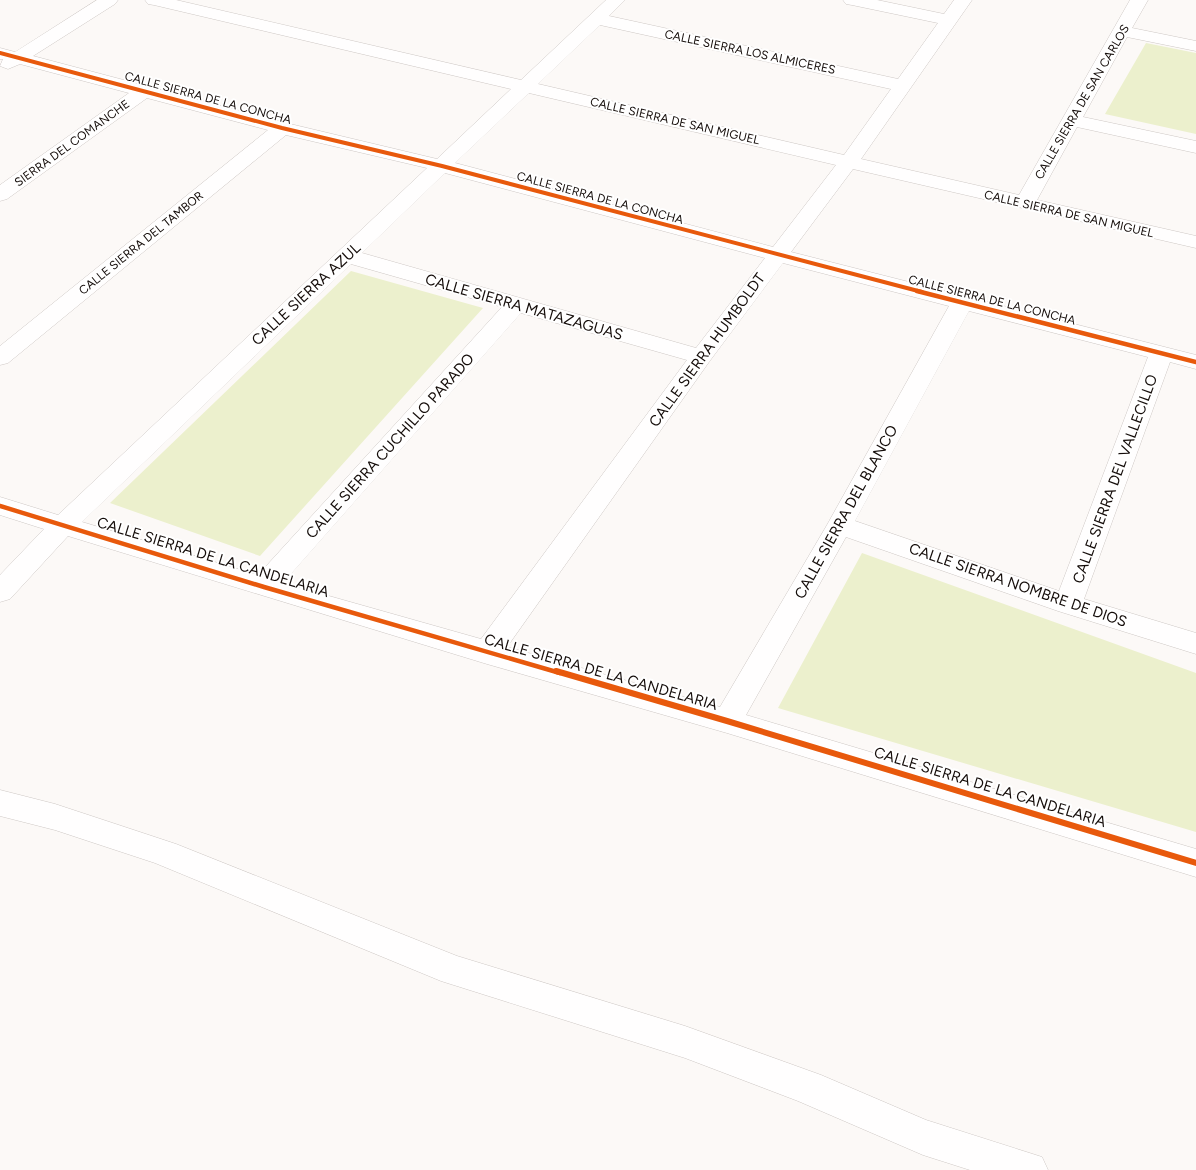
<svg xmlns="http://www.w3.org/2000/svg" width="1196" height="1170" font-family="Figtree,sans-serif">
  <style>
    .green { fill: #ecf0cd }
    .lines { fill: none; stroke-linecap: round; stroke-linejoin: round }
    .minor-casing { stroke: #cec8c5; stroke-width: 1 }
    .minor { fill: #fffefe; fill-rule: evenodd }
    .cycleway-far2-casing { stroke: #fff; stroke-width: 6 }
    .cycleway-far1-casing { stroke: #fff; stroke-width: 8 }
    .cycleway-casing { stroke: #fff; stroke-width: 9 }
    .cycleway-far2 { stroke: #e8590c; stroke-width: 4 }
    .cycleway-far1 { stroke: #e8590c; stroke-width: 4.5 }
    .cycleway { stroke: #e8590c; stroke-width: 6 }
    .labels { text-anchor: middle; stroke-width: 4; stroke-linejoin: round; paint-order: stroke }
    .far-street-label { font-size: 12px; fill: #140c09; stroke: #fff }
    .street-label { font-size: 15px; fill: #140c09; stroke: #fff }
  </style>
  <rect width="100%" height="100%" fill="#fcf9f7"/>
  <path class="green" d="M1146,43L1196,53V134L1105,114Z
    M351,271L483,308L260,556L110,503Z
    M862,553L1196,673V832L778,708Z"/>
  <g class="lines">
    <g class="minor-casing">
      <path id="minor" d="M97,0H118L115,4L33,56L286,123L437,159L511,89L154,5L148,4L145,0H176L521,80L606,0H625L609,16L898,79L938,23L852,5L846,4L843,0H877L944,14L954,0H972L861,159L1019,195L1130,0H1148L1132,28L1196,41V51L1127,37L1083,117L1196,141V153L1077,127L1037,200L1196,236V248L853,169L791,252L1196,355V369L1170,362L1084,599L1196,633V654L1058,611L846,537L746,715L1196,849V877L727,733L487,664L68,536L10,599L0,602V575L44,529L0,515V497L58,515L427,168L286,135L8,363L0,365V346L268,130L147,98L7,199L0,201V185L129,93L20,64L8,69L0,66L3,59H0V48L15,52ZM600,25L891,89L844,155L538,84ZM529,93L836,165L773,247L455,163ZM445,173L765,258L696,348L362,253ZM783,263L949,306L827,525L720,707L507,647L709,362ZM351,264L502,307L258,575L82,522ZM969,311L1148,357L1059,591L855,521ZM521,313L687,360L481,639L283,583Z
        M0,790L55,804L176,844L457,956L685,1026L821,1075L926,1120L1042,1157L1048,1170H970L923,1155L798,1101L685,1058L441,981L155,863L55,830L0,816Z"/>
    </g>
    <use href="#minor" class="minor"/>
    <g class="cycleway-far2-casing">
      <path id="cycleway-far2" d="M0,53L282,128L442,166L922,292"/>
    </g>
    <g class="cycleway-far1-casing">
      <path id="cycleway-far1" d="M917,291L1196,362
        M0,506L264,587L560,673"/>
    </g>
    <g class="cycleway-casing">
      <path id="cycleway" d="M556,671L727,721L1196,863"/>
    </g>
    <use href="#cycleway-far2" class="cycleway-far2"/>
    <use href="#cycleway-far1" class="cycleway-far1"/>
    <use href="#cycleway" class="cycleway"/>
  </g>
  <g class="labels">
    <g class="far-street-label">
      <text transform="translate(750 52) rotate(12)" y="4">CALLE SIERRA LOS ALMICERES</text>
      <text transform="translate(208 98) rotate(15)" y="4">CALLE SIERRA DE LA CONCHA</text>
      <text transform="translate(1082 102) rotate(-60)" y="4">CALLE SIERRA DE SAN CARLOS</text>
      <text transform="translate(675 121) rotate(13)" y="4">CALLE SIERRA DE SAN MIGUEL</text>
      <text transform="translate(72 143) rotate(-36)" y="4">SIERRA DEL COMANCHE</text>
      <text transform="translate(600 198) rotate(15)" y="4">CALLE SIERRA DE LA CONCHA</text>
      <text transform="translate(1069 214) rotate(13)" y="4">CALLE SIERRA DE SAN MIGUEL</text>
      <text transform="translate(141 243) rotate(-39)" y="4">CALLE SIERRA DEL TAMBOR</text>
      <text transform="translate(992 300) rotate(14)" y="4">CALLE SIERRA DE LA CONCHA</text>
    </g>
    <g class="street-label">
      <text transform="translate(306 294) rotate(-43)" y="5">CALLE SIERRA AZUL</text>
      <text transform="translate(524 307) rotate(16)" y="5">CALLE SIERRA MATAZAGUAS</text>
      <text transform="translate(707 350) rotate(-54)" y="5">CALLE SIERRA HUMBOLDT</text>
      <text transform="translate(390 446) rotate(-48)" y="5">CALLE SIERRA CUCHILLO PARADO</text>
      <text transform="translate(1115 479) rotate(-70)" y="5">CALLE SIERRA DEL VALLECILLO</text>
      <text transform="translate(846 512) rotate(-61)" y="5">CALLE SIERRA DEL BLANCO</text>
      <text transform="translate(213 557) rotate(17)" y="5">CALLE SIERRA DE LA CANDELARIA</text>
      <text transform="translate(1018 585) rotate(19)" y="5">CALLE SIERRA NOMBRE DE DIOS</text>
      <text transform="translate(601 672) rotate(16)" y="5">CALLE SIERRA DE LA CANDELARIA</text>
      <text transform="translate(990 787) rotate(17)" y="5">CALLE SIERRA DE LA CANDELARIA</text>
    </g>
  </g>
</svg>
